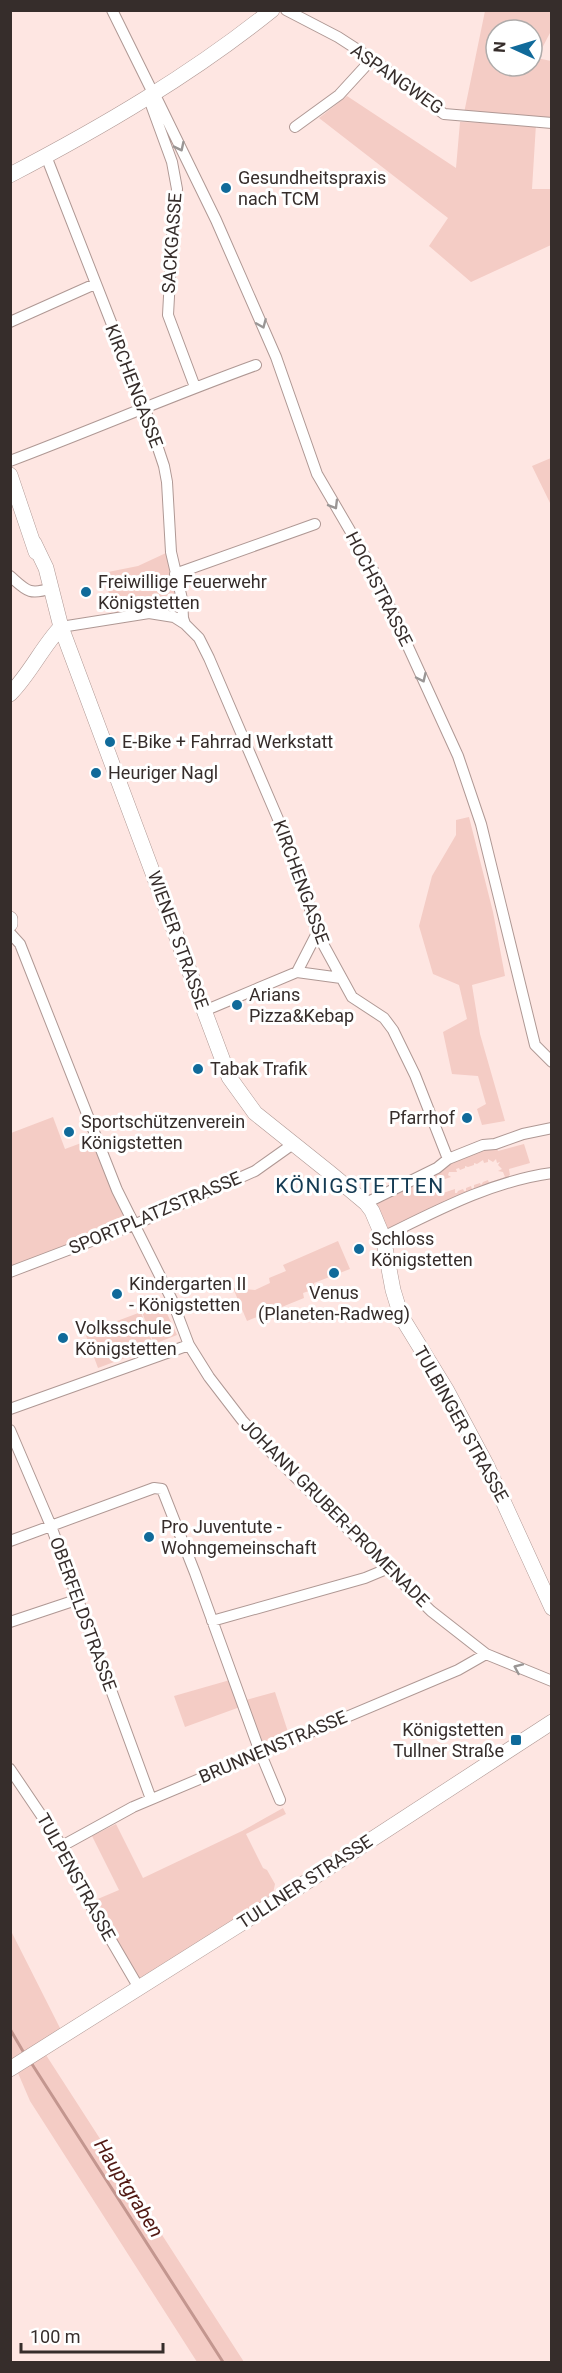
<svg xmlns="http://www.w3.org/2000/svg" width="562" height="2373" font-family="Roboto,sans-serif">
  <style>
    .green { fill: #f4ccc5; fill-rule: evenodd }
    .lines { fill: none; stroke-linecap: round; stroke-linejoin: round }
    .stream { stroke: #c3968f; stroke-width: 3 }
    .street-casing { stroke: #af9894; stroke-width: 12 }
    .secondary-casing { stroke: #af9894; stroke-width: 16 }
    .street { stroke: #fff; stroke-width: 10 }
    .secondary { stroke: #fff; stroke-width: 15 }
    .oneway { stroke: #9a9695 }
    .poi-dot { fill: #106a9a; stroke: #fff; stroke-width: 2 }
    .labels { text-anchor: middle; stroke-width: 6; stroke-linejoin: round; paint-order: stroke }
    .street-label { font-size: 18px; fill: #362d2b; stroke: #fff }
    .poi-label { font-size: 18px; fill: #362d2b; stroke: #fff; text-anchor: start }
    .water-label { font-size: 20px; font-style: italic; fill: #511913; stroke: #fff }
    .quarter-label { font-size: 21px; letter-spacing: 1.5px; fill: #153b53; stroke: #fff }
  </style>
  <rect width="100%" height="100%" fill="#fee6e2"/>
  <path class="green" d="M485,11H551V31L537,58L551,61V118L464,113ZM496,30H532V66H496Z
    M347,96L456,168L460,122L536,124L532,189H551V245L471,282L429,246L448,218L319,118Z
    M551,458V505L532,466Z
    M166,553L176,598L116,617L103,573L138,566Z
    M469,817L493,912L505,976L472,985L480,1034L505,1121L482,1125L477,1109L486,1104L478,1076L452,1074L443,1032L467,1019L459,985L433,974L419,926L432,876L456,835V820Z
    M53,1117L65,1149L92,1139L127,1224L11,1268V1133Z
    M495,1144L498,1151L524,1144L530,1163L509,1169L510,1175L507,1177L509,1182L383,1237L366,1203L437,1168ZM488,1159L493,1162L496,1159L497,1163L500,1162L498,1165L502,1169L498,1171L503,1172L505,1177L489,1183L488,1180L483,1182L481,1185L480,1183L474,1185V1188L472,1189L471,1186L466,1188V1191H464L463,1189L458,1191L457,1193H455V1189L443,1193L439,1181L451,1177L448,1175L449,1172H457L456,1169L459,1168L460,1170L465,1168V1166L468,1167L474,1165V1163L477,1164L483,1160L484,1163L488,1162Z
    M338,1241L350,1269L314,1283L315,1289L303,1293L304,1298L247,1321L233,1288L255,1290L270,1283L269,1278L286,1271L283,1265Z
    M163,1305L177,1335L154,1344L142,1312Z
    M141,1312L154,1347L98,1368L85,1333Z
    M230,1680L240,1707L185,1727L174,1696Z
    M275,1692L289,1735L262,1744L246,1700Z
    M283,1808L286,1814L246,1834L263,1868L267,1870L275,1884L272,1898L140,1981L93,1901L119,1890L92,1836L116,1824L143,1878L242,1831Z
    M10,1929L62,2032L11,2061L10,2059Z
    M46,2055L244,2362H197L30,2101L18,2073Z"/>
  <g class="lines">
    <path class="stream" d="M10,2029L24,2053
      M30,2061L223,2362"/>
    <g class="street-casing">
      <path id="street" d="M112,10L154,95
        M286,10L338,37L372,59L444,114L552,123
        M155,95L216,220L276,357L317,474L373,570L458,756L481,824L535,1045L552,1062
        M149,99L172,162L177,189L173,223L168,315L195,387
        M295,127L339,95L372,59
        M46,156L145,409L164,466L167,482L171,552L182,599L183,618L185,624L199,638L209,658L278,819L304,888L317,933L352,997L384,1018L393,1030L415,1075L448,1159
        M10,322L95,284
        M10,461C92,430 173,395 256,365
        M175,574L315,524
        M10,576C26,590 29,596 51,588
        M149,613L157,607L182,599
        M61,627L149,613L174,617L185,624
        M10,933L20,944L117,1190L172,1300L189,1345L209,1377L242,1420L278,1460L431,1611L486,1654L552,1681
        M297,972L341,978
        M204,1011L297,972L317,933
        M366,1203L437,1168L448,1159L483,1145L495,1144L523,1134L552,1128
        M383,1237C436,1211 492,1181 552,1173
        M10,1272L136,1224L255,1171L293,1144
        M10,1409L189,1345
        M10,1430L51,1526L151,1799
        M10,1541L154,1488L162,1489L195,1573L260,1752L280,1800
        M212,1621L365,1578L389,1568
        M10,1622L79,1599
        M10,1769L62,1846L87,1899L139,1988
        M62,1846L133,1807L458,1670L486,1654"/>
    </g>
    <g class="secondary-casing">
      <path id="secondary" d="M10,175C102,127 191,75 272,10
        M10,475L36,552
        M34,543L46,568L61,627L229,1077L255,1113L330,1173L366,1203L372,1211L383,1237L393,1290L401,1316L447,1391L487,1466L552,1608
        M10,694C30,674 42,647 61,627
        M10,919V924
        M10,2069L288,1894L552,1722"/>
    </g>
    <use href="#street" class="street"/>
    <use href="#secondary" class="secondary"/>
  </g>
  <defs><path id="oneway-chevron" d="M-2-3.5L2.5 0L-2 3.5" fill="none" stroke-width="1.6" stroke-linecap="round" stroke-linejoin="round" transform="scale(1.5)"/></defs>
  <g class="oneway">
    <use href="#oneway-chevron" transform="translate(180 147) rotate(64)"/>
    <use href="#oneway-chevron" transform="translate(262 324) rotate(67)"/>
    <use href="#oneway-chevron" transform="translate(334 505) rotate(59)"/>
    <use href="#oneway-chevron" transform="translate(422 678) rotate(65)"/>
    <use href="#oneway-chevron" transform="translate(518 1668) rotate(-156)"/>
  </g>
  <g class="poi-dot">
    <circle cx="226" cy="188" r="6"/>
    <circle cx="86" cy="592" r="6"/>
    <circle cx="110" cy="742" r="6"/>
    <circle cx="96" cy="773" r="6"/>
    <circle cx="237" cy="1005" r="6"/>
    <circle cx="198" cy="1069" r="6"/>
    <circle cx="467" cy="1118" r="6"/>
    <circle cx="69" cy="1132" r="6"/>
    <circle cx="359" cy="1249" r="6"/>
    <circle cx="334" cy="1273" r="6"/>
    <circle cx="117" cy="1294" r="6"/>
    <circle cx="63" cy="1338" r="6"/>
    <circle cx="149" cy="1537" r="6"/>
    <rect x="510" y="1734" width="12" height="12" rx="3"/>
  </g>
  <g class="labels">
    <g class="street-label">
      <text transform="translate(397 79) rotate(35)" y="6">ASPANGWEG</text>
      <text transform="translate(172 243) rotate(-86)" y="6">SACKGASSE</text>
      <text transform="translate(134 386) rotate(69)" y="6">KIRCHENGASSE</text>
      <text transform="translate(379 589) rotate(63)" y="6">HOCHSTRASSE</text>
      <text transform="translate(301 882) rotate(70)" y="6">KIRCHENGASSE</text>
      <text transform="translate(178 940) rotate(70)" y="6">WIENER STRASSE</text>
      <text transform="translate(155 1213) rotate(-23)" y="6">SPORTPLATZSTRASSE</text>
      <text transform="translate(461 1424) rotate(61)" y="6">TULBINGER STRASSE</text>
      <text transform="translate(335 1513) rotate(45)" y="6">JOHANN GRUBER-PROMENADE</text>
      <text transform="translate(83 1614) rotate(70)" y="6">OBERFELDSTRASSE</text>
      <text transform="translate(273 1747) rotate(-23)" y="6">BRUNNENSTRASSE</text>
      <text transform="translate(76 1877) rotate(61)" y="6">TULPENSTRASSE</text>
      <text transform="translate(305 1882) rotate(-33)" y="6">TULLNER STRASSE</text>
    </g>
    <g class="poi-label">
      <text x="238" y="184">Gesundheitspraxis<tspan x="238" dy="21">nach TCM</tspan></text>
      <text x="98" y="588">Freiwillige Feuerwehr<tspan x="98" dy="21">Königstetten</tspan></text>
      <text x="122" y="748">E-Bike + Fahrrad Werkstatt</text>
      <text x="108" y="779">Heuriger Nagl</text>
      <text x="249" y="1001">Arians<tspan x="249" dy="21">Pizza&amp;Kebap</tspan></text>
      <text x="210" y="1075">Tabak Trafik</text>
      <text x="455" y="1124" text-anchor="end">Pfarrhof</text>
      <text x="81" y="1128">Sportschützenverein<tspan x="81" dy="21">Königstetten</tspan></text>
      <text x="371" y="1245">Schloss<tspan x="371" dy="21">Königstetten</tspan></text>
      <text x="129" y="1290">Kindergarten II<tspan x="129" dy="21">- Königstetten</tspan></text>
      <text x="334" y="1299" text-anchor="middle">Venus<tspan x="334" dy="21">(Planeten-Radweg)</tspan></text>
      <text x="75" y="1334">Volksschule<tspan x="75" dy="21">Königstetten</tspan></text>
      <text x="161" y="1533">Pro Juventute -<tspan x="161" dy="21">Wohngemeinschaft</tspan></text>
      <text x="504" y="1736" text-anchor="end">Königstetten<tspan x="504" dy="21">Tullner Straße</tspan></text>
    </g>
    <g class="water-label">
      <text transform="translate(129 2188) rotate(58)" y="7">Hauptgraben</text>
    </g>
    <g class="quarter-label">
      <text x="360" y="1193">KÖNIGSTETTEN</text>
    </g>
  </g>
  <rect width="562" height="2373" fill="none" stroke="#362d2b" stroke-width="24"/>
  <g transform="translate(514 48) rotate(274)"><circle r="28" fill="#ffffff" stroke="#afabaa" stroke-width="1.5"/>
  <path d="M0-4.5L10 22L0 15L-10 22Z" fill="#106a9a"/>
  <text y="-9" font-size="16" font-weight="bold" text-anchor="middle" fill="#362d2b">N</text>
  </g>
  <path d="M21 2343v9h142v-9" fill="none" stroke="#362d2b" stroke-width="3"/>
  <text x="30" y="2343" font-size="18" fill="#362d2b" stroke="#ffffff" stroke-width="4.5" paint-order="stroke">100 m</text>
</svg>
